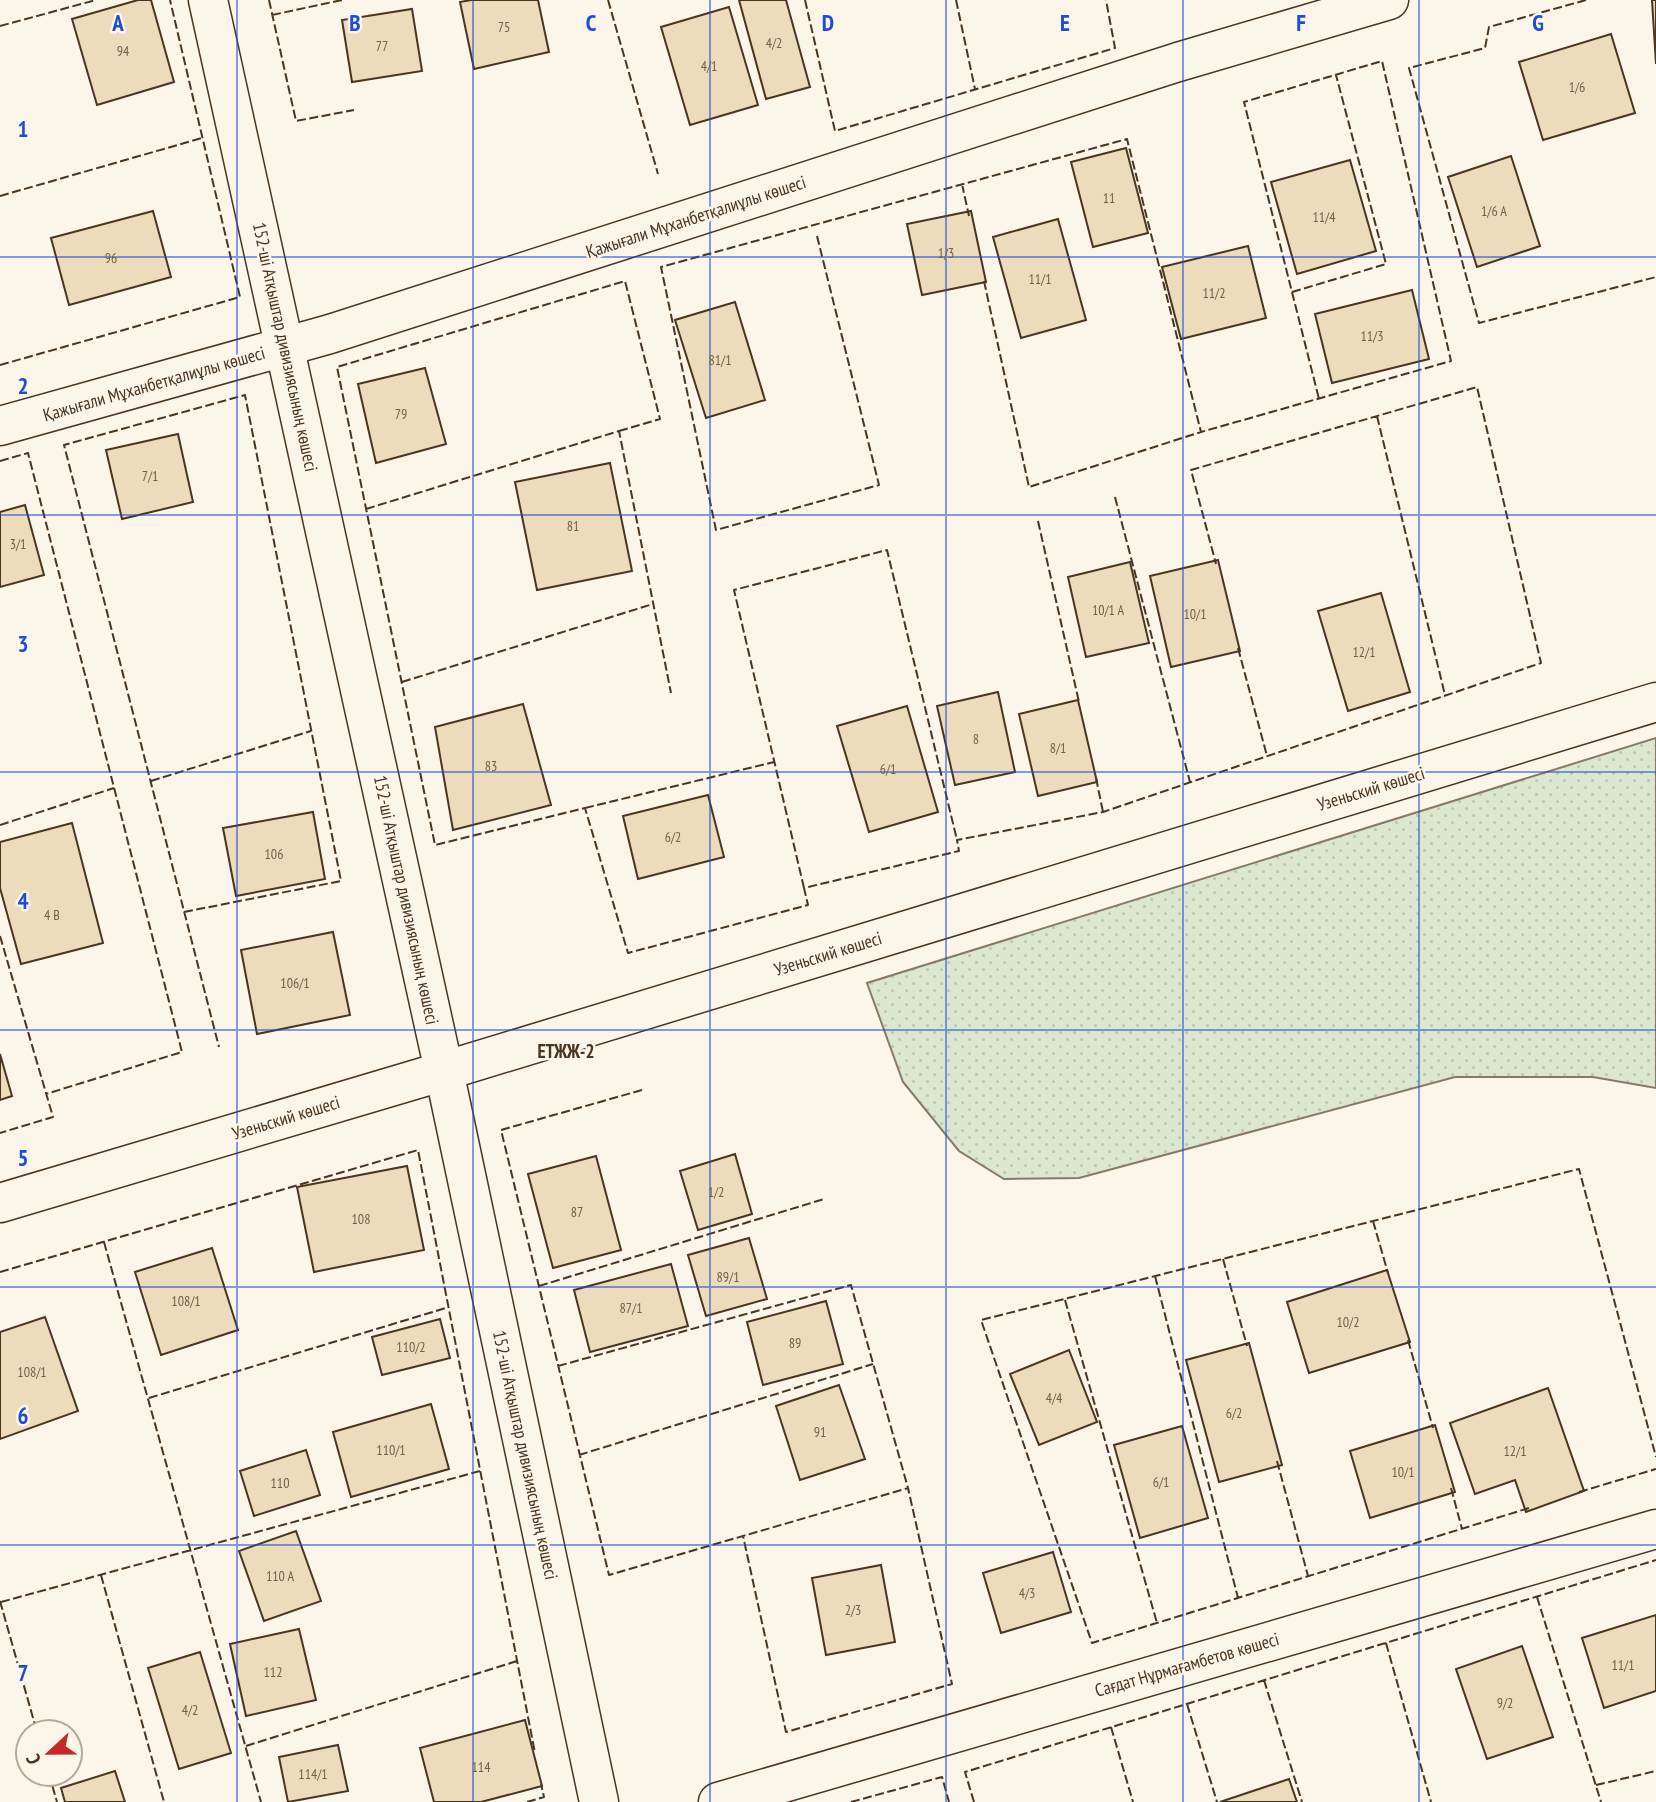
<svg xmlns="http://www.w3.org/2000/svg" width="1656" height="1802" font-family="'PT Sans Narrow',sans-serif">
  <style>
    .grass { fill: url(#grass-dots); stroke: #887966; stroke-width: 2 }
    .building { fill: #ecdcbc; stroke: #4a3520; stroke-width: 2 }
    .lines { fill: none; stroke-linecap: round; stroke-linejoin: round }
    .minor-casing { stroke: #4a3520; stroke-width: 41 }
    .minor { stroke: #fbf6e9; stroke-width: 38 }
    .fence { stroke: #4a3520; stroke-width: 2; stroke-dasharray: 9 3.5; stroke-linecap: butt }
    .grid { fill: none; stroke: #1d4ed8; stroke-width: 2; stroke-opacity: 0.55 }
    .labels { text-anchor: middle; stroke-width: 5; stroke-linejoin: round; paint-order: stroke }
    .number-label { font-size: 14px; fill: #725f47 }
    .street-label { font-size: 18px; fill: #4a3520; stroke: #fbf6e9 }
    .neighbourhood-label { font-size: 19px; font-weight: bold; fill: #4a3520; stroke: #fbf6e9 }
    .grid-label { font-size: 23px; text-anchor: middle; font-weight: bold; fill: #1d4ed8; stroke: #fbf6e9; stroke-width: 5; stroke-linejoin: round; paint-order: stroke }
  </style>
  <defs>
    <pattern id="grass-dots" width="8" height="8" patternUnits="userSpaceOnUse" patternTransform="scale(1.75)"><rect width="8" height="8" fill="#dce7d0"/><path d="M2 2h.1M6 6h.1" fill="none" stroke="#bec7b2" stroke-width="1.8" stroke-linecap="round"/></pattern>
  </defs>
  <rect width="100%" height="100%" fill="#fbf6e9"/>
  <path class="grass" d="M1656,738V1088L1593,1077H1455L1079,1178L1004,1179L959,1151L903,1082L867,983Z"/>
  <path class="building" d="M138,0H151L174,82L97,105L72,19Z
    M471,0H538L549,52L474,69L460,2Z
    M739,0H786L810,87L766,99Z
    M1652,0H1656V64Z
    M729,7L758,105L690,125L661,27Z
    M412,9L422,71L352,82L342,20Z
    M1611,34L1635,113L1543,140L1519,62Z
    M1126,148L1148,233L1093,247L1071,162Z
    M1511,156L1540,246L1477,267L1448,177Z
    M1350,160L1376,251L1297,274L1271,182Z
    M153,211L171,277L69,305L51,238Z
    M971,211L986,282L922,295L907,224Z
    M1058,219L1086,320L1021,338L993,237Z
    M1248,246L1266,318L1181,339L1162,267Z
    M1412,290L1429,359L1332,383L1315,314Z
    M735,302L765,400L706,418L675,320Z
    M425,368L446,444L376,463L358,384Z
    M178,434L193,502L122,519L106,450Z
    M610,463L632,571L537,590L515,482Z
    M25,505L44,575L0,587V512Z
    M1218,560L1240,651L1171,667L1150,576Z
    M1130,562L1149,643L1086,657L1068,577Z
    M1381,593L1410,692L1348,711L1318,611Z
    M998,692L1015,772L955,785L937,706Z
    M1078,700L1097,782L1038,796L1019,714Z
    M523,704L551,805L453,830L435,727Z
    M907,706L938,812L869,832L837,726Z
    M708,795L724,857L638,879L623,816Z
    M313,812L325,879L236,896L223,828Z
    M72,823L103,943L21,964L0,888V842Z
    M333,932L350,1015L257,1034L241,950Z
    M0,1054L12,1096L0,1100Z
    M735,1154L752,1214L698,1230L680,1171Z
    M596,1156L621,1250L553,1268L528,1174Z
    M407,1166L424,1250L314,1272L297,1187Z
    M749,1238L767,1299L706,1316L688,1255Z
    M212,1248L238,1330L161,1355L135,1272Z
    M671,1264L688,1326L590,1352L574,1290Z
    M1387,1270L1410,1342L1309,1373L1287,1302Z
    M826,1301L843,1364L763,1385L747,1322Z
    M45,1317L78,1411L0,1439V1332Z
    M440,1319L450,1358L382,1375L372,1337Z
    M1249,1343L1282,1465L1219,1482L1186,1360Z
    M1069,1350L1097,1422L1039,1445L1010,1374Z
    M839,1385L865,1459L800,1480L776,1406Z
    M1548,1388L1584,1491L1526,1512L1515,1480L1475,1494L1450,1423Z
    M431,1404L449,1469L351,1497L333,1432Z
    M1435,1425L1455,1492L1370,1518L1350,1451Z
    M1182,1426L1208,1518L1140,1538L1114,1445Z
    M306,1450L320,1495L254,1516L240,1471Z
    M296,1531L321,1601L264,1621L239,1551Z
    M1053,1552L1071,1612L1001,1633L983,1573Z
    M881,1565L895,1642L826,1655L812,1578Z
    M1656,1615V1691L1604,1708L1582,1638Z
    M299,1629L316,1700L246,1716L230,1644Z
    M1522,1646L1553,1737L1487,1759L1456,1669Z
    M200,1652L231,1753L179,1769L148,1668Z
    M525,1720L542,1786L481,1802H434L420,1748Z
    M338,1745L348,1791L288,1802L279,1757Z
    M115,1771L125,1802H65L61,1788Z
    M1289,1779L1297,1802H1220Z"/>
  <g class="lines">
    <g class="minor-casing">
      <path id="minor" d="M208,0L444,1071L599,1802
        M0,426L330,334L1178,62L1389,0
        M0,1203L444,1071L1656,702
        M718,1802L1656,1529"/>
    </g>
    <use href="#minor" class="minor"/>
    <path class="fence" d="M269,0L296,121L354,110
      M608,0L658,174
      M805,0L835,131L1115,48L1106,0
      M956,0L975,89
      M1586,0L1489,27L1485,48L1409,68L1479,323L1656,277
      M272,15L342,0
      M0,26L96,0
      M962,184L969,216
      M0,196L202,138
      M817,236L879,485L716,530L661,267L1127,139L1201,432L1451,361L1382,61L1244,102L1319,399
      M984,281L1029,487L1201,432
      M1292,292L1386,264L1336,75
      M0,365L240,297L170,0
      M1377,416L1445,695
      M619,431L660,419L625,281L337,367L435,845L585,808L628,953L808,905L804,888L959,851L957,840L1103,812L1541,663L1477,387L1191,470L1216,564
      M0,461L28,453L182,1052L46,1094
      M1115,497L1190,782
      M366,509L619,431L671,693
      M1038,521L1079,702
      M1238,648L1267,756
      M402,682L653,604
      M1096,778L1103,812
      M151,781L311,731
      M585,808L774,762
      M0,825L114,788
      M804,888L734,590L887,550L957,840
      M184,912L341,881L245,395L64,445L219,1047
      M0,936L53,1117L0,1133
      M642,1090L501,1130L609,1575L908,1488L952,1684L786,1732L743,1536
      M1373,1221L1388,1273
      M104,1242L261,1802
      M1223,1259L1247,1346
      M0,1272L418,1150L535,1753
      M1155,1276L1238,1598
      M539,1286L824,1199
      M1065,1300L1157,1623
      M1408,1340L1433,1428
      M558,1366L851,1285L908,1488
      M149,1398L449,1307
      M579,1455L873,1364
      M1277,1461L1308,1576
      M1451,1488L1462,1529
      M1579,1492L1656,1469
      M1529,1508L1092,1643L981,1320L1579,1169L1656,1457
      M101,1575L164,1802
      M1537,1597L1601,1802
      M0,1601L37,1732
      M1,1602L480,1471
      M1386,1643L1431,1802
      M1264,1680L1302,1802
      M1187,1704L1217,1802
      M1111,1727L1133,1802
      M246,1746L517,1661
      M49,1774L57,1802
      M1596,1785L1656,1771
      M527,1802L544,1797L541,1784
      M851,1802L942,1777L949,1802
      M974,1802L965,1772L1656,1560"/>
  </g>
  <path class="grid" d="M237,0V1802M473,0V1802M710,0V1802M946,0V1802M1183,0V1802M1419,0V1802M0,257H1656M0,515H1656M0,772H1656M0,1030H1656M0,1287H1656M0,1545H1656"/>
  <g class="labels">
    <g class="number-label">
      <text x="504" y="32">75</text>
      <text x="774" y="48">4/2</text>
      <text x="382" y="51">77</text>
      <text x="123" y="56">94</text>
      <text x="709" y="71">4/1</text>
      <text x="1577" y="92">1/6</text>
      <text x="1109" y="203">11</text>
      <text x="1494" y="216">1/6 А</text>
      <text x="1324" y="222">11/4</text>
      <text x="946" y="258">1/3</text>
      <text x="111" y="263">96</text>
      <text x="1040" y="284">11/1</text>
      <text x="1214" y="298">11/2</text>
      <text x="1372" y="341">11/3</text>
      <text x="720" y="365">81/1</text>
      <text x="401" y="419">79</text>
      <text x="150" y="481">7/1</text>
      <text x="573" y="531">81</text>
      <text x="18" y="549">3/1</text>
      <text x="1108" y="615">10/1 А</text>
      <text x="1195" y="619">10/1</text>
      <text x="1364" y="657">12/1</text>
      <text x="976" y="744">8</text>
      <text x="1058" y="753">8/1</text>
      <text x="491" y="771">83</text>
      <text x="888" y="774">6/1</text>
      <text x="673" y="842">6/2</text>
      <text x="274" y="859">106</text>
      <text x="52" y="920">4 В</text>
      <text x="295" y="988">106/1</text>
      <text x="716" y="1197">1/2</text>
      <text x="577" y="1217">87</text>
      <text x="361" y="1224">108</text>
      <text x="728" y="1282">89/1</text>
      <text x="186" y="1306">108/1</text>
      <text x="631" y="1313">87/1</text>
      <text x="1348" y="1327">10/2</text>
      <text x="795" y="1348">89</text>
      <text x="411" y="1352">110/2</text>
      <text x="32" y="1377">108/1</text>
      <text x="1054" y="1403">4/4</text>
      <text x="1234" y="1418">6/2</text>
      <text x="820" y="1437">91</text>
      <text x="391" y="1455">110/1</text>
      <text x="1515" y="1456">12/1</text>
      <text x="1403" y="1477">10/1</text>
      <text x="1161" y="1487">6/1</text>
      <text x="280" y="1488">110</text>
      <text x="280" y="1581">110 А</text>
      <text x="1027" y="1598">4/3</text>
      <text x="853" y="1615">2/3</text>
      <text x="1623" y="1670">11/1</text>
      <text x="273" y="1677">112</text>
      <text x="1505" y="1708">9/2</text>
      <text x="190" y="1715">4/2</text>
      <text x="481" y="1772">114</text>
      <text x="313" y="1779">114/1</text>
    </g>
    <g class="street-label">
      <text transform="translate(696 217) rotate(-18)" y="6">Қажығали Мұханбетқалиұлы көшесі</text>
      <text transform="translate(285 347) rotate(78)" y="6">152-ші Атқыштар дивизиясының көшесі</text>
      <text transform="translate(154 384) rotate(-16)" y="6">Қажығали Мұханбетқалиұлы көшесі</text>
      <text transform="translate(1371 789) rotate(-17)" y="6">Узеньский көшесі</text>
      <text transform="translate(406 900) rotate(78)" y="6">152-ші Атқыштар дивизиясының көшесі</text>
      <text transform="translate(828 954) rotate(-17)" y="6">Узеньский көшесі</text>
      <text transform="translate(286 1118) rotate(-17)" y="6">Узеньский көшесі</text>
      <text transform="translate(525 1455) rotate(78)" y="6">152-ші Атқыштар дивизиясының көшесі</text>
      <text transform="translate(1187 1665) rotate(-16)" y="6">Сағдат Нұрмағамбетов көшесі</text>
    </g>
    <g class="neighbourhood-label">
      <text x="566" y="1058">ЕТЖЖ-2</text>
    </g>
  </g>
  <g class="grid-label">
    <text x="118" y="31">A</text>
    <text x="355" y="31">B</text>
    <text x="591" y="31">C</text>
    <text x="828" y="31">D</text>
    <text x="1065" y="31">E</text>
    <text x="1301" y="31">F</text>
    <text x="1538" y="31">G</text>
    <text x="23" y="137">1</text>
    <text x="23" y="394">2</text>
    <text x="23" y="652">3</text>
    <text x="23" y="909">4</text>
    <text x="23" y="1166">5</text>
    <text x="23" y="1424">6</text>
    <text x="23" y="1681">7</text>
  </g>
  <g transform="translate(49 1753) rotate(248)"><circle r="33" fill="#fbf6e9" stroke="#b4a999" stroke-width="2"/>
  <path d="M0-5L12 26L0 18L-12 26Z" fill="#c62828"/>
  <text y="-10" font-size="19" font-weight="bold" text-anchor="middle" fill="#4a3520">С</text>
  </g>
</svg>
